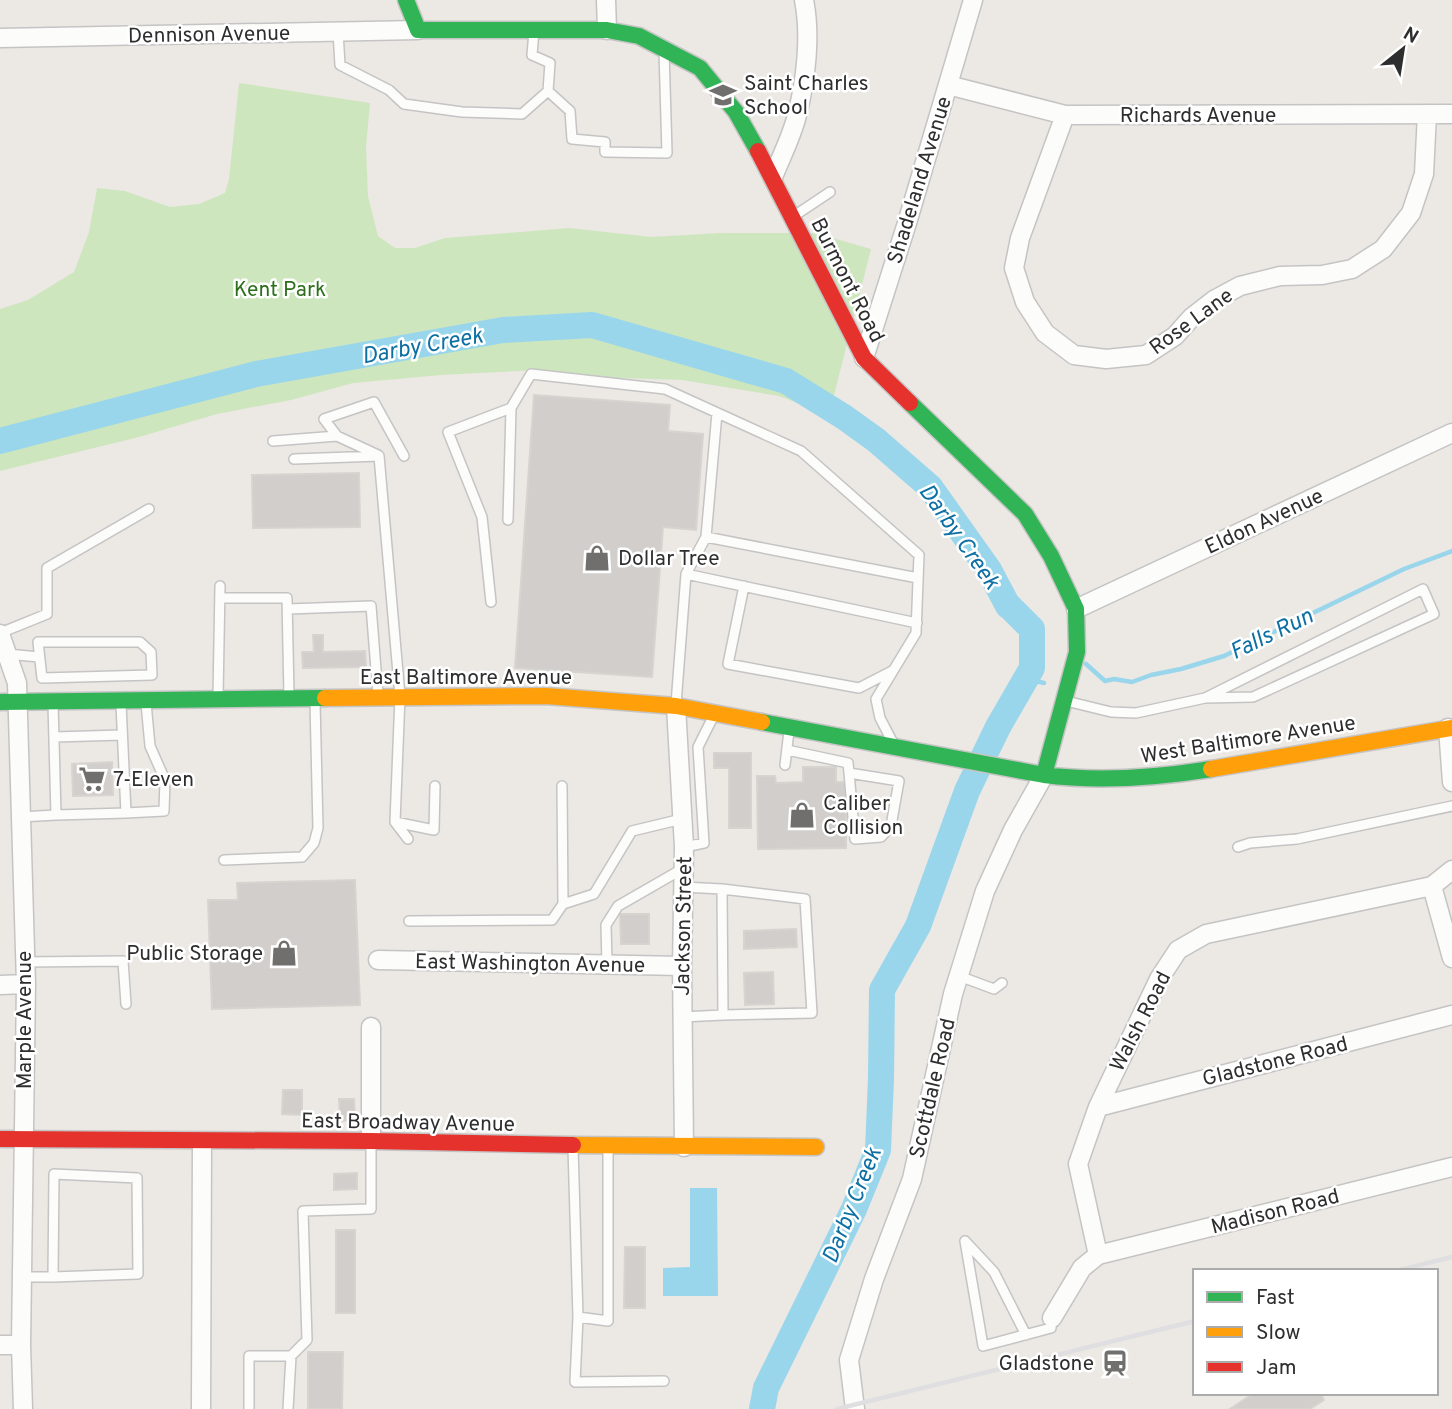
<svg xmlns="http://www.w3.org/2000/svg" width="1452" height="1409" font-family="Overpass,sans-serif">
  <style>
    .green { fill: #cee6be }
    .water { fill: #99d6ec }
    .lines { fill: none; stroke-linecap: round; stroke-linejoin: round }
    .stream { stroke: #99d6ec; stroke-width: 4.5 }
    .river { stroke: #99d6ec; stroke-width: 26 }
    .building { fill: #d1cecb; stroke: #d7d4d0; stroke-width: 2 }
    .lane-casing { stroke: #c5c4c5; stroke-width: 12 }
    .street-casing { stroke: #c5c4c5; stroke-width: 21 }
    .fast-casing { stroke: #c5c4c5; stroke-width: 19 }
    .slow-casing { stroke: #c5c4c5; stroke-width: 19 }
    .jam-casing { stroke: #c5c4c5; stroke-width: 19 }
    .lane { stroke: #fcfcfb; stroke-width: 9 }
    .street { stroke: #fcfcfb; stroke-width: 18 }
    .fast { stroke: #30b455; stroke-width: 16 }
    .slow { stroke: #ff9f0a; stroke-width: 16 }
    .jam { stroke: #e5322d; stroke-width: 16 }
    .rail { stroke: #dfdfe1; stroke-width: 4.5 }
    .labels { text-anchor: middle; stroke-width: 5; stroke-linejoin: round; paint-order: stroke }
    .street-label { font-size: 21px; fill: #2e2e2e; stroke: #fff }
    .poi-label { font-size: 21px; fill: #2e2e2e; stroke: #fff; text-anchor: start }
    .park-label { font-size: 21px; fill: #2c6e1b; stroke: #fff }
    .water-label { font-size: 23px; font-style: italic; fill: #0d6fa3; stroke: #fff }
  </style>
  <rect width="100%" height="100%" fill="#ece8e4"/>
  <path class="green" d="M239,83L370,103L366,147L368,196L378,236L395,248H415L445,238L569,228L651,237L721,233H815L871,249L829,415L779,396L682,380L588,377L538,370L441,375L353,383L291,400L217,414L139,437L0,471V309L28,300L74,272L89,232L97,188L125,191L170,207L199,204L225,193L229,179Z"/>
  <path class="water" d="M690,1188H717L718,1296H663V1268L690,1267Z"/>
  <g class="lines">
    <path class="stream" d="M1086,664L1105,681L1114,679L1132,682L1151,675L1181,669L1224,656L1404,569L1452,551
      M1026,679L1044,683"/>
    <path class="river" d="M0,441L256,374L503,330L592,325L786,381L844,417L876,440L930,487L989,570L1008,606L1007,604L1032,629V668L998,727L967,791L918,926L882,990L881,1079L878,1150L854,1209L766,1388L762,1409"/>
  </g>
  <path class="building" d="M534,395L670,405L668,431L703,434L696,530L663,527L652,677L515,668Z
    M359,473L360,527L253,528L252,475Z
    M313,635H323V652L365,651L366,667L303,668L302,652H314Z
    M714,753H751V828H729V768H714Z
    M112,762L113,795L73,796L72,764Z
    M803,767H836V782H846V848L758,849L757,776H775L776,783L803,782Z
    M355,880L360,1005L212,1009L208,900H238L237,883Z
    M620,914H649V944H621Z
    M796,929L797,947L744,949V931Z
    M773,972L774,1004L745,1005L744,973Z
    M283,1090H302V1115L282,1114Z
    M339,1099H354L355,1120L340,1121Z
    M357,1173V1189L334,1190V1174Z
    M336,1230H355V1313H336Z
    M625,1247H645V1308H624Z
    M308,1352H343L342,1409H308Z
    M1254,1393H1327L1322,1396L1324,1400L1310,1409H1230Z"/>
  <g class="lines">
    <g class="lane-casing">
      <path id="lane" d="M338,32L340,65L389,90L404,104L462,112L522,114L548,91L550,63L532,55L534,31
        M548,91L570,111L572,139L605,142V152L667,153L664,51
        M794,216L830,192
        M717,413L706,537L686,574L917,623
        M337,436L324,419L374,402L404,456
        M273,441L337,436L378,455
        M294,459L379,456L400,696L395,822L408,839
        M508,520L511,408
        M706,537L918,578
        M744,586L728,664L859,688L892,671
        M220,598H287L289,697
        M491,602L482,517L448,432L511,408L531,374L665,389L801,451L919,555L916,633L876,699L880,718L892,741
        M288,609L371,606L378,695
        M0,633L47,614V568L149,509
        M38,642H140L151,652L152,675L42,678Z
        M7,654L39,657
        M218,696L220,586
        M1066,701L1111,712L1136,713L1205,698L1253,697L1434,614L1423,589L1205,698
        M53,703L56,815L126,813L121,704
        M676,704L686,574
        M54,737L122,735
        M787,750L848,763L849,773L855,839L881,837L891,826L899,781L849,773
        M785,765L789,731
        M562,786L563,904
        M126,813L164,811L165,780L150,746L146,703
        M20,817L56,815
        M395,822L434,830L435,786
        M684,847L704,843L698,747L713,717
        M1238,847L1250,843L1297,839L1452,806
        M224,860L302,857L314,843L318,828L315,702
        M722,889L805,899L812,1013L723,1015
        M409,921L552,920L563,904L594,894L632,831L682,819
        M25,962L123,961L126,1004
        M607,964L606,925L618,906L684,868
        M959,976L994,989L1002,983
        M682,1017L723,1015L722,889L683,887
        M573,1147L578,1317L608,1321V1147
        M965,1241L983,1346L1051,1328L1052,1318
        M966,1242L994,1272L1026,1335
        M22,1277H53L54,1174L137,1178L138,1274L53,1277
        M578,1317L575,1382L664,1381
        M249,1409V1356H291
        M288,1409L291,1356L307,1340L303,1211L371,1209V1143"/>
    </g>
    <g class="street-casing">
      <path id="street" d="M606,0L607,30
        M0,38L418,30
        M948,85L1065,115L1452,114
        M1065,115L1020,238L1014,268L1025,302L1045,333L1074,355L1106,359L1146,355L1175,336L1192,317L1214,300L1240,286L1280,276L1322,275L1352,269L1383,249L1411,213L1424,174L1427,114
        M773,177C781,157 792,136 797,115C806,80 811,35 804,0
        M864,358L907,223L973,0
        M1076,609L1452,433
        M0,634L17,683L26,984L21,1345L23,1409
        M676,706L684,847L682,966L684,1147
        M1448,728L1452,782
        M1432,886L1452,958
        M378,960L682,966
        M0,985L26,984
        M371,1027V1141
        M1098,1107L1452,1015
        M1098,1255L1452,1167
        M1052,1318L1082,1268L1098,1255L1078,1164L1098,1107L1159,979L1178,950L1206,934L1432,886L1452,870
        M0,1345H21
        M201,1409L202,1142
        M855,1409L849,1360L874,1279L912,1179L953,994L985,891L1013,830L1044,775"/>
    </g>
    <g class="fast-casing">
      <path id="fast" d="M406,0L418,30H607L639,36L700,68L736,112L758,151
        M910,403L1025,514L1051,556L1076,609L1077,652L1044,775
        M0,702L325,698
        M762,722L1044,775C1100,782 1155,778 1211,769"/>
    </g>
    <g class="slow-casing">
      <path id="slow" d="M325,698L546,696L676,706L762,722
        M1211,769L1452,728
        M573,1145L816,1147"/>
    </g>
    <g class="jam-casing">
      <path id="jam" d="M758,151L864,358L910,403
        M0,1139L371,1141L573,1145"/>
    </g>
    <use href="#lane" class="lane"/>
    <use href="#street" class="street"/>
    <use href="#fast" class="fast"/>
    <use href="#slow" class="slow"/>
    <use href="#jam" class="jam"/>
    <path class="rail" d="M1396,1271L1452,1257
      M837,1409L1195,1321"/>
  </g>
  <defs>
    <g id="school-bare" transform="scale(2.1)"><path d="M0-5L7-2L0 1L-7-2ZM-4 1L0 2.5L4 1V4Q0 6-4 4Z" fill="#706f6e" stroke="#fff" stroke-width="2.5" paint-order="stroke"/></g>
    <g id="shop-bare" transform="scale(2.1)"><path d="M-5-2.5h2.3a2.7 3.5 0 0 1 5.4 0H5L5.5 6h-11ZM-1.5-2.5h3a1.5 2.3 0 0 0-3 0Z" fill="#706f6e" stroke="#fff" stroke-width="2.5" paint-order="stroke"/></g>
    <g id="supermarket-bare" transform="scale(2.1)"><path d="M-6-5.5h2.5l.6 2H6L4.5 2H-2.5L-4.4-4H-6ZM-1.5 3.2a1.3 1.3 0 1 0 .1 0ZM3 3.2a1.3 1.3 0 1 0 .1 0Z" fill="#706f6e" stroke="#fff" stroke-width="2.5" paint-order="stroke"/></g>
    <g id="station-bare" transform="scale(2.1)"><path d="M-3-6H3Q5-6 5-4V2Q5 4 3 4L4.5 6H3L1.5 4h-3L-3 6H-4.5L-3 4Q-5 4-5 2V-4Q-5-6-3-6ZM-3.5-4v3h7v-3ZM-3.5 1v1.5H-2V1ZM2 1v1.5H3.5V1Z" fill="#706f6e" stroke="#fff" stroke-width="2.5" paint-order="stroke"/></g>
  </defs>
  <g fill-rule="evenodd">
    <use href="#school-bare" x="723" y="95"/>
    <use href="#shop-bare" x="597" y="558"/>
    <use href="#supermarket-bare" x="92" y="779"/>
    <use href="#shop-bare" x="802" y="815"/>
    <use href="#shop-bare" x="284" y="953"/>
    <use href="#station-bare" x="1115" y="1363"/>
  </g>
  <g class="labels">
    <g class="street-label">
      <text transform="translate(209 34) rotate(-1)" y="7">Dennison Avenue</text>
      <text x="1198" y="122">Richards Avenue</text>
      <text transform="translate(919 180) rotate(-73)" y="7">Shadeland Avenue</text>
      <text transform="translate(848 280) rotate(63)" y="7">Burmont Road</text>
      <text transform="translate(1191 321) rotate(-36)" y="7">Rose Lane</text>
      <text transform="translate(1264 521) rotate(-25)" y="7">Eldon Avenue</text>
      <text x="466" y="684">East Baltimore Avenue</text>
      <text transform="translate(1248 739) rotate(-9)" y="7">West Baltimore Avenue</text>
      <text transform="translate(683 926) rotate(-89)" y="7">Jackson Street</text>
      <text transform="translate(530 963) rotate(1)" y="7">East Washington Avenue</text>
      <text transform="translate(24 1020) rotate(-90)" y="7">Marple Avenue</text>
      <text transform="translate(1140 1021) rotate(-63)" y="7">Walsh Road</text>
      <text transform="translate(1275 1061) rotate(-14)" y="7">Gladstone Road</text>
      <text transform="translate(932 1088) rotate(-77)" y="7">Scottdale Road</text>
      <text transform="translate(408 1122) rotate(1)" y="7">East Broadway Avenue</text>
      <text transform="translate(1275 1211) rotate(-14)" y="7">Madison Road</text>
    </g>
    <g class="poi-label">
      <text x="744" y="90">Saint Charles<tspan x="744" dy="24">School</tspan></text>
      <text x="618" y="565">Dollar Tree</text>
      <text x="113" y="786">7-Eleven</text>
      <text x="823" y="810">Caliber<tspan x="823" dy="24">Collision</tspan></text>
      <text x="263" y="960" text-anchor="end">Public Storage</text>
      <text x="1094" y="1370" text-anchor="end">Gladstone</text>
    </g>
    <g class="park-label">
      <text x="280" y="296">Kent Park</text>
    </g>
    <g class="water-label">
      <text transform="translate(422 345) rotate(-10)" y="8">Darby Creek</text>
      <text transform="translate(960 536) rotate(55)" y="8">Darby Creek</text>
      <text transform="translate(1271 633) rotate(-26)" y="8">Falls Run</text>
      <text transform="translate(851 1205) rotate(-68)" y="8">Darby Creek</text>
    </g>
  </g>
  <rect x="1193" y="1269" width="245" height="126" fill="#ffffff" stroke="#ababab" stroke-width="2"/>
  <rect x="1207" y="1292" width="35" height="10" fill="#30b455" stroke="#ababab" stroke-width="2"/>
  <text x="1256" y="1304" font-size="21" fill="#2e2e2e">Fast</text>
  <rect x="1207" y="1327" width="35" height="10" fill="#ff9f0a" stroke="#ababab" stroke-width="2"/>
  <text x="1256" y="1339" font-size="21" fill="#2e2e2e">Slow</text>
  <rect x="1207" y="1362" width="35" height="10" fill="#e5322d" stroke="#ababab" stroke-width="2"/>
  <text x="1256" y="1374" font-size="21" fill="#2e2e2e">Jam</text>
  <g transform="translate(1403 49) rotate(30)" stroke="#ffffff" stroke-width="5" paint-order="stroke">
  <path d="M0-5L12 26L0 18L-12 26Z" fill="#2e2e2e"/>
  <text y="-10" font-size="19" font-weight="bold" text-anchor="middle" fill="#2e2e2e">N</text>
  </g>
</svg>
